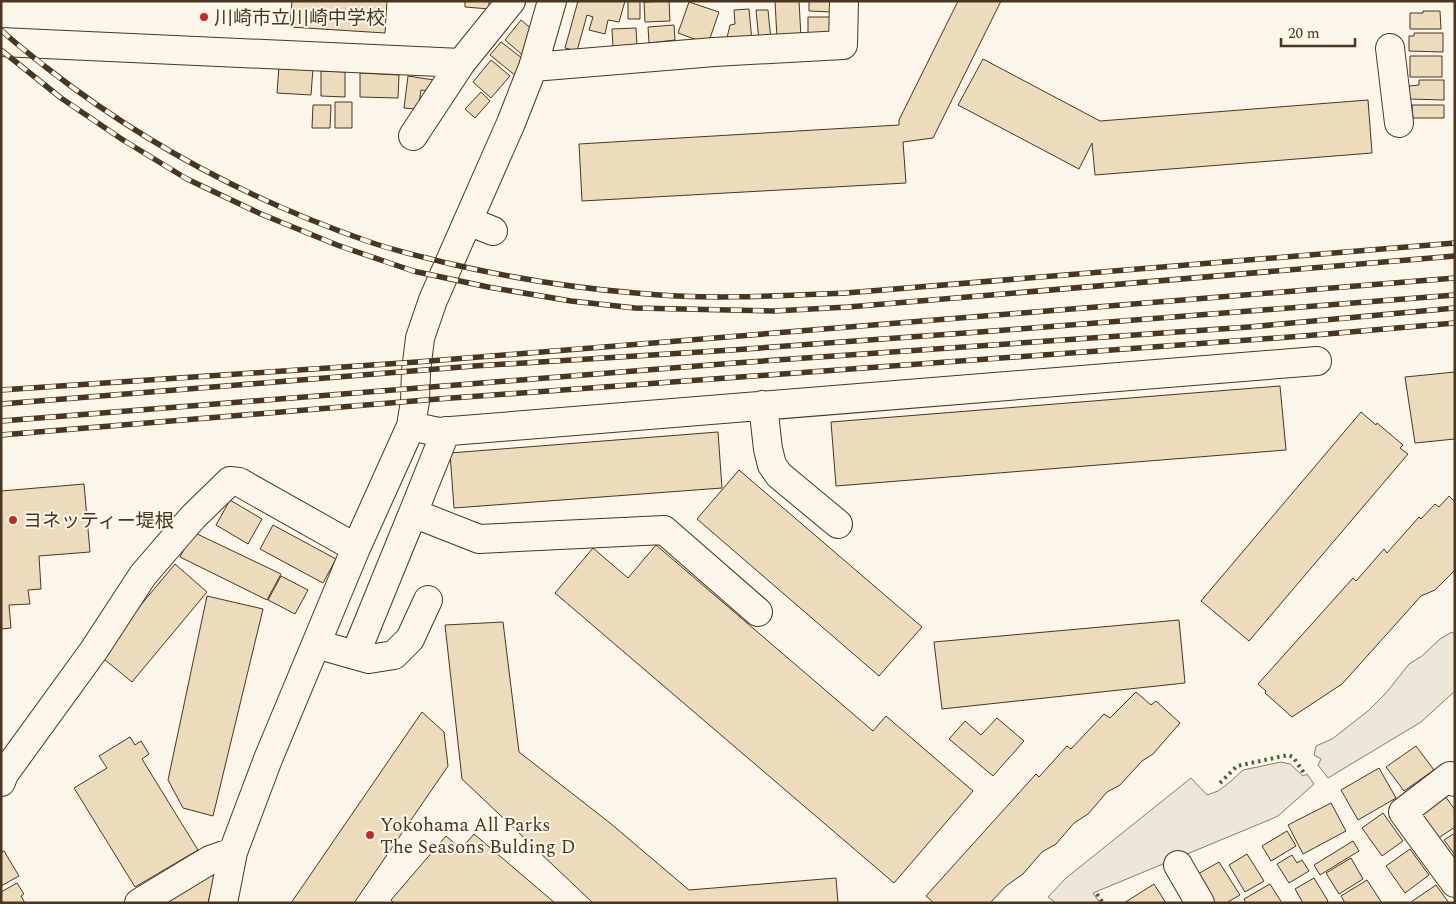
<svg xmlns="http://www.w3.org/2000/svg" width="1456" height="904" font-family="Spectral,'Noto Sans JP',serif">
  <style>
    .green { fill: #ede6d9; stroke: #887966 }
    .building { fill: #ecdcbc; stroke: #4a3520 }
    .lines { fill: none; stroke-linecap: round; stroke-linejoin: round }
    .minor-casing { stroke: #4a3520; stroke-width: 30 }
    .minor { stroke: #fbf6e9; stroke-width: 28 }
    .rail-casing { stroke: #4a3520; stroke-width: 5.5 }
    .rail { stroke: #fbf6e9; stroke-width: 4; stroke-dasharray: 11; stroke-linecap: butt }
    .hedge { stroke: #436837; stroke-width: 4; stroke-dasharray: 2.5 4; stroke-linecap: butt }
    .poi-dot { fill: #c62828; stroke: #fbf6e9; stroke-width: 2 }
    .labels { text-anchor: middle; stroke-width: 4; stroke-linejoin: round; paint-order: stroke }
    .poi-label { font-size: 19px; fill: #4a3520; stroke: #fbf6e9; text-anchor: start }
  </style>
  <rect width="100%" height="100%" fill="#fbf6e9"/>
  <path class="green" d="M1452,632L1455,635V691L1421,722L1328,778L1318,765L1321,759L1314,755L1316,746L1332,739L1368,711L1386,693L1409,664L1422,656L1440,639Z
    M1281,762L1290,764L1303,776L1307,774L1314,784L1278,816L1269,820L1093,893L1100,903H1056L1048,897L1066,878L1191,778L1207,795L1218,791L1230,782L1243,770Z"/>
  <path class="building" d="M292,1H387L385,33L290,27Z
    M465,1H489V9L465,7Z
    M578,1H625L619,22L608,20L605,34L589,30L593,17L587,15L577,51L565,48Z
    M628,1H640V19H628Z
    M669,1L670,21L645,22L644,2Z
    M775,1H799L801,37L777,38Z
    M809,1H833V12L809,11Z
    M958,1H1001L933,138L903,142L906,183L582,201L579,144L899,125V120Z
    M689,2L719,12L708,44L678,33Z
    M749,9L752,41L726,42L730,25L735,24L734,10Z
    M756,10H768L771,40L759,41Z
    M1423,11H1440L1441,29H1410V13H1423Z
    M808,17H835L834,38L808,37Z
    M521,20L534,31L526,58L505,40Z
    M674,25L675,40L649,43L648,27Z
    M636,28L637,46L613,47L612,29Z
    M1414,33H1443V52L1409,51V36H1414Z
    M501,42L527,62L516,76L490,55Z
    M1410,56H1442V77H1410Z
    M983,59L1100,121L1368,100L1372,153L1095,175L1092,143L1079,169L958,105Z
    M491,60L510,76L491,98L473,82Z
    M279,66L313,68L311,95L277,93Z
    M321,71L345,72V97L321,96Z
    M360,73L399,75L398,98L360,97Z
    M408,76L434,80L432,91L421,90L419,104L415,109L404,108Z
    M1419,80H1444V100L1409,99V86L1419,85Z
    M481,92L490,101L475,118L465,109Z
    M335,102H352V128H335Z
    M313,105H331L330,128H312Z
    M1412,105H1444V118H1413Z
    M1455,372V439L1415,443L1405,377Z
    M1280,386L1286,450L836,486L831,422Z
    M1361,412L1376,425L1377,423L1403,445L1400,448L1408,454L1249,641L1201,601Z
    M718,432L722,488L454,508L450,453Z
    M739,470L922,627L879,676L697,519Z
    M84,484L90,552L39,556L41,589L28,590L30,604L9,605L11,628L1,629V491Z
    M1449,496L1455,502V570L1435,590L1421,596L1342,684L1292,717L1265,693L1266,691L1258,684L1353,578L1356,581L1384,549L1387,553L1419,517L1421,519L1435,504L1439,507Z
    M230,500L262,519L248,544L216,525Z
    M273,525L336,559L323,583L260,549Z
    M193,532L281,574L267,600L180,557Z
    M656,545L873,731L886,716L973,791L894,883L555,593L593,548L628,578Z
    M175,564L207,592L132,682L99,655Z
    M281,576L308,590L295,614L268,600Z
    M207,596L263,609L213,816L183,808L168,780Z
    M1179,620L1185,683L942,709L934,642Z
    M503,622L519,752L610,823L689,890L836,878L838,903H593L462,779L445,625Z
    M1136,692L1151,705L1156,701L1180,723L1153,754L1142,761L1120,785L1107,792L1088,814L1074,823L1056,844L1042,852L1023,874L1006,886L990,903H934L926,896L1036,774L1039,777L1067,746L1071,749L1104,714L1110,718Z
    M422,712L444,732L448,766L354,903H291Z
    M997,718L1024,741L993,776L949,739L965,721L981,735Z
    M130,737L135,745L141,741L149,754L142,759L198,850L135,887L74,788L107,768L99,756Z
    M1416,746L1434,770L1404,791L1386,767Z
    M1379,768L1396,798L1358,820L1341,790Z
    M1443,793L1455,810V827L1437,839L1417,811Z
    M1331,803L1346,831L1303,854L1288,825Z
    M1383,813L1403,841L1382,856L1362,828Z
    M1287,831L1296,846L1271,861L1262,846Z
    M1455,833V855L1444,840Z
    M474,834L555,903H394L391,900L446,836L461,849Z
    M1353,841L1359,851L1320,875L1314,865Z
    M1410,849L1429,875L1405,893L1386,866Z
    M4,851L19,876L1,886V852Z
    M1247,854L1264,881L1245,892L1229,865Z
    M1292,855L1297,863L1302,860L1309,871L1289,883L1277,864Z
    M1351,858L1363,879L1339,894L1326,873Z
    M1219,862L1240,895L1226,903H1213L1196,875Z
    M216,869L208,903H162Z
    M1314,878L1328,901L1325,903H1303L1295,889Z
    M1367,880L1382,903H1345L1341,896Z
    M17,883L24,894L21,896L25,903H1V892Z
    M1154,884L1166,903H1124Z
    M1270,884L1282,903H1246L1244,899Z
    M1436,885L1449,903H1412L1411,902Z"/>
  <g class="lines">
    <g class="minor-casing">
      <path id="minor" d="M1,42L461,63
        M1390,48L1399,123
        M533,67L714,52L843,45L844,1
        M413,136L461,63L511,1
        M468,221L493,231
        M763,405L768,449L772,465L779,475L838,524
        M411,426L438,432L1317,361
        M413,513L446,431
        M316,644L369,659L394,655L410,639L428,600
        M355,655L413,513L479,539L664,530L758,612
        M1,782L4,774L94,650L143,575L193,517L230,481L239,482L356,548
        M1455,782L1450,776L1403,812L1455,883
        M1178,865L1200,903
        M139,903L210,860L233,852
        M223,903L233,852L268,759L356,548L411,426L415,401L416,371L420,338L433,300L511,123L533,67L552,1"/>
    </g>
    <use href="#minor" class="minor"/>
    <g class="rail-casing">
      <path id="rail" d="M1,30C16,44 32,56 47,68C143,143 252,201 367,241C395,251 423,257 451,264C512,278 574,288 636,293C706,300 776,296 846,293L1455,243
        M1,50L61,98L123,140L187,179L261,214L337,245L413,271L488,287L571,301L635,308L774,311L848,307L1455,256
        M1,390L417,362L1455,278
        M1,404L474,366L732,350L993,331L1455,295
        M1,421L735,363L1249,327L1455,308
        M1,435L438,399L1303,336L1455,323"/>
    </g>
    <use href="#rail" class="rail"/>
    <path class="hedge" d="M1220,783L1237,766L1288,755L1293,757L1304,773
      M1097,894L1103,903"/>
  </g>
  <g class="poi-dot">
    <circle cx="204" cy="17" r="5"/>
    <circle cx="13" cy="520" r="5"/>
    <circle cx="370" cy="835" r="5"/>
  </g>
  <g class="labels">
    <g class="poi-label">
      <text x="214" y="24">川崎市立川崎中学校</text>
      <text x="23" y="527">ヨネッティー堤根</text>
      <text x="380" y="831">Yokohama All Parks<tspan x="380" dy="22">The Seasons Bulding D</tspan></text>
    </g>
  </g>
  <rect width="1456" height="904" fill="none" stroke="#4a3520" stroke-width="5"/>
  <path d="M1281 38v8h74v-8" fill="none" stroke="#4a3520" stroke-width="2.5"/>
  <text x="1288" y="38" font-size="15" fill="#4a3520" stroke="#fbf6e9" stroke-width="4" paint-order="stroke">20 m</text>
</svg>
